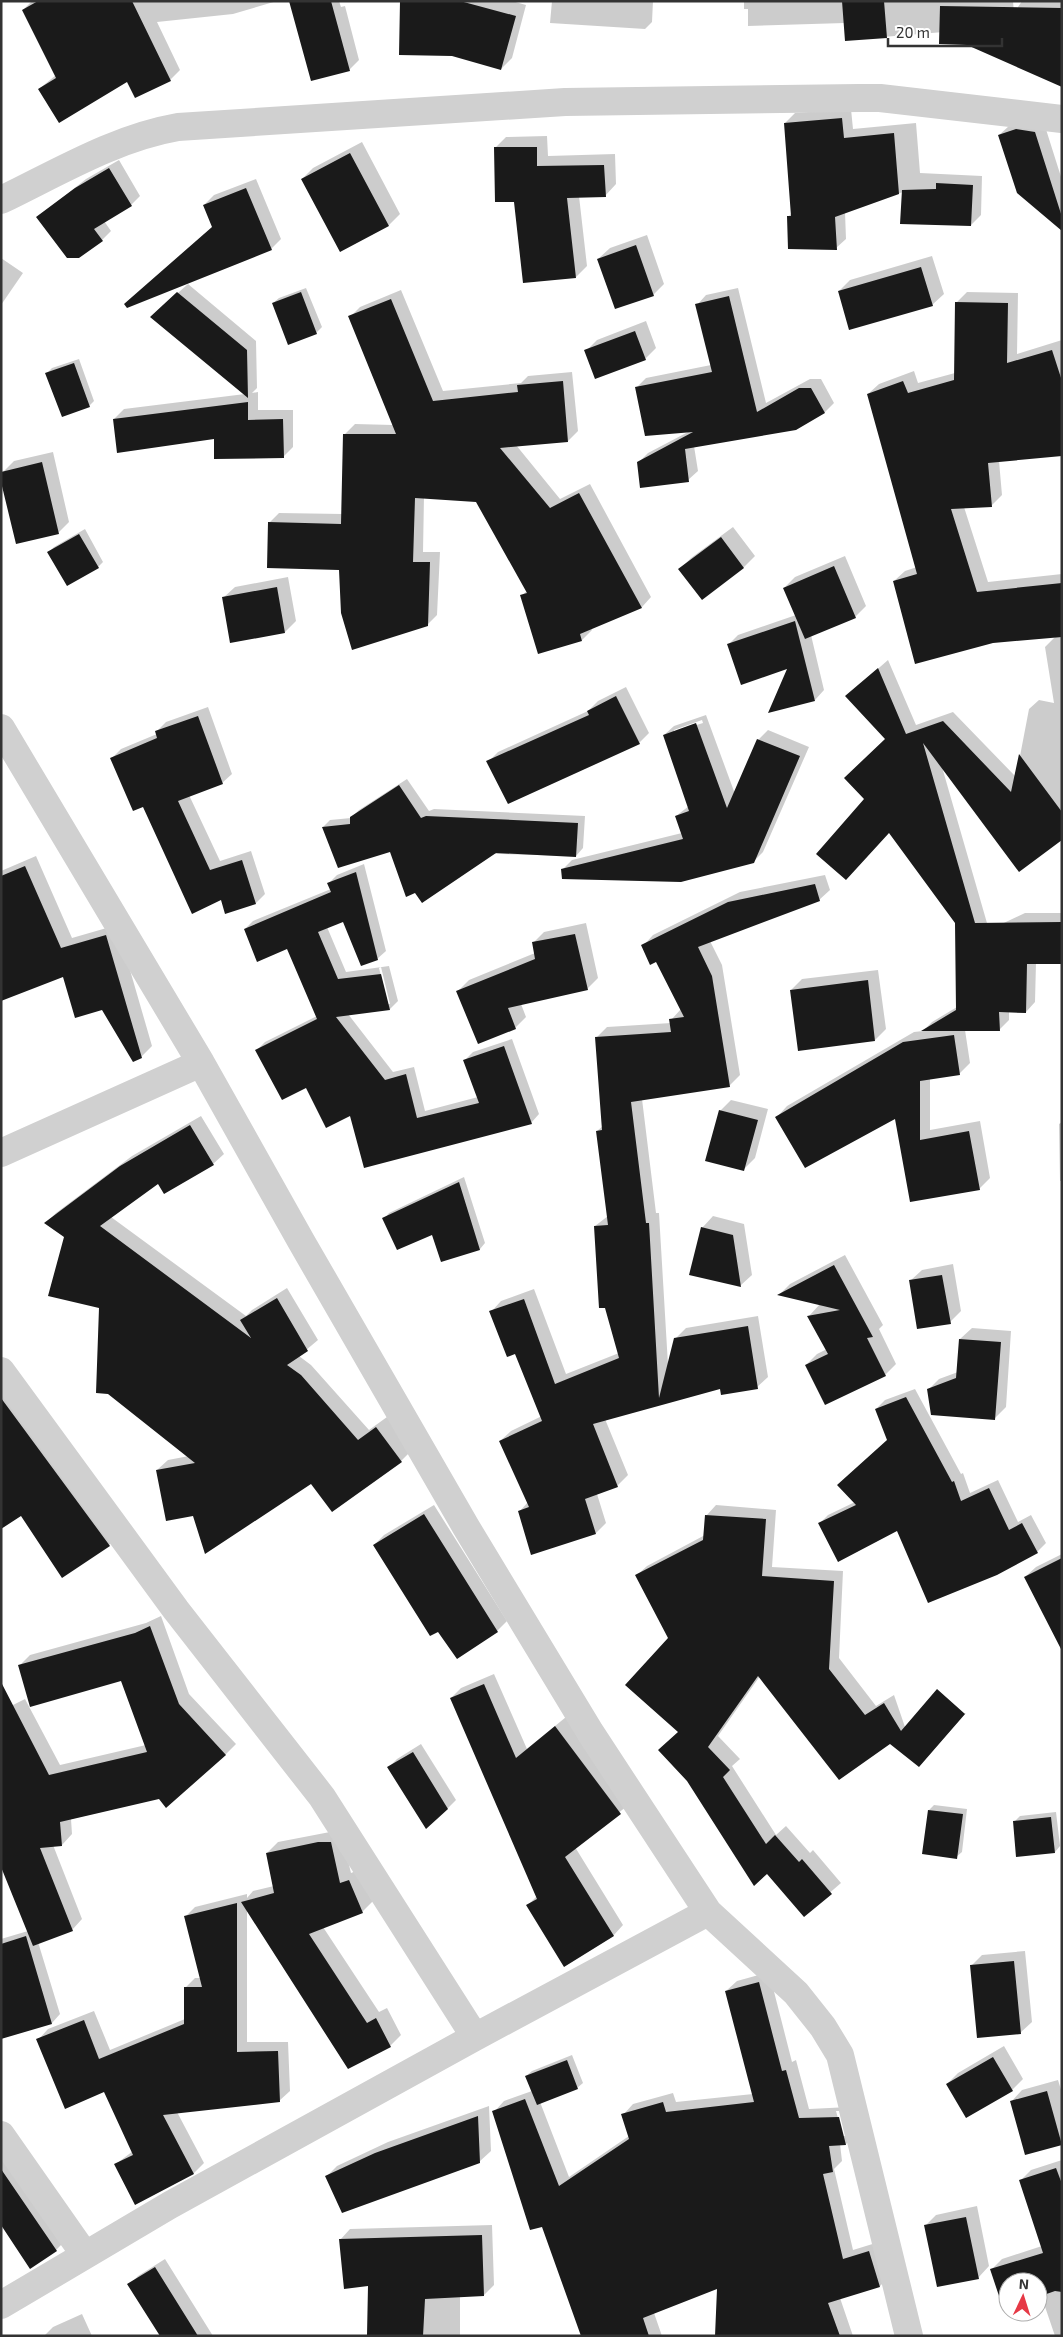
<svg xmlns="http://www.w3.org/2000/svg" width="1063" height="2337" font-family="'Exo 2',sans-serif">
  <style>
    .shadow { fill: #0003; fill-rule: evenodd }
    .building { fill: #1a1a1a }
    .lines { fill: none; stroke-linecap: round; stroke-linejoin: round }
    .minor { stroke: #d0d0d0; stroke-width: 28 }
  </style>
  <rect width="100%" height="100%" fill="#fff"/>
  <path class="shadow" d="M32,1H277L233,14L157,22L180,70L170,80L128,81L39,89L56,75L23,10Z
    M290,1H339L341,7L345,6L359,60L349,70Z
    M401,1H512L526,5L512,58L501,69Z
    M552,1H653L652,22L645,29L550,23Z
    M744,1H1013L1014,13L1022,1H1062V83L1005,27L846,40L845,23L748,26V9H744Z
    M851,109L853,129L916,123L920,173L982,176L981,215L971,225L903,192L845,212L846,239L836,248L788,217L792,213L785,123L795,113Z
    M1044,123L1062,180V229L999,135L1009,126Z
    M547,136L548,156L615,154L616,184L605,196H579L587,266L576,277L515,201L495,148L506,137Z
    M362,142L400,214L389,225L340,250L302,179L313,168Z
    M119,160L140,196L131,205L104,221L111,231L102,240L38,217L86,179Z
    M256,179L281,239L271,249L213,227L204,205L214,195Z
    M647,235L664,284L653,295L598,259L610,248Z
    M932,256L944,294L932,305L839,291L850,280Z
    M1,258L23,273L1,305Z
    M188,284L256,341L257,388L252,393L258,392V410H293V447L283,457L215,438L114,419L124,409L245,394L161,308Z
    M306,288L322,327L316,333L273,303L279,298Z
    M738,288L766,403L810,379H821L834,403L825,412L694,446L698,471L688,480L639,462L648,453L688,432L636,388L646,378L711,365L697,305L706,295Z
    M401,290L443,391L521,383L528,376L572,372L578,431L568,441L516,445L560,499L590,484L651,597L642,607L591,628L592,630L582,640L521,596L527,591L477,501L424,497L423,552H440L437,615L427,625L269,523L279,513L343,514L345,434L355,424L393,425L350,317L360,307Z
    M967,292L1018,293L1017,354L1062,340V455L999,461L1002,495L991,506L964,507L988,582L1062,574V839L942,767L989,930L1025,913H1062V963H1036L1035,1002L1026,1012L1009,1011V1020L999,1030H965L970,1063L959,1074L930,1078V1130L980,1121L990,1178L979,1189L911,1200L896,1117H777L787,1106L914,1032L923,1031L932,1022L957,1007L969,940L866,799L886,738L857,687L888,660L916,725L953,712L1016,777L1029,709L1039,700L1054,703L1045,647L1056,636L894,581L905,571L917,567L868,394L879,384L914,371L918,383L955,373L956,303Z
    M646,321L656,348L645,359L586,351L597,340Z
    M79,359L94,401L89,406L47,373L52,368Z
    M53,452L69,522L58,533L3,472L14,461Z
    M733,527L755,556L744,567L702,598L680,569L691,558Z
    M85,529L103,562L98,567L49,552L54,547Z
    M845,556L866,606L855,617L811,635L824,690L815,700L789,667L728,645L738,635L796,615L784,588L795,577Z
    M288,577L296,621L285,632L223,598L235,587Z
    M626,687L649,733L639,743L488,762L498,752L588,711L598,701Z
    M208,707L232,774L222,783L189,795L220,861L251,851L265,894L256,903L221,898L143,805L111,759L121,749L157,734L156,732L166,722Z
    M706,715L735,794L758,740L768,730L809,747L763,852L753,862L562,870L572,860L682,833L676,816L689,806L664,735L674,726ZM702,720L703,723L674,732V730Z
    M407,779L429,811L434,809L585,816L583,848L576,856L390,851L323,827L330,820L351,818L359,810Z
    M36,856L72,938L117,925L152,1046L141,1057L103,1009L64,975L1,1000V871Z
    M364,864L386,951L377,959L344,921L327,927L346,972L389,966L398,1001L390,1009L348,1014L393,1072L414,1067L425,1111L478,1097L465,1060L473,1052L512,1039L539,1114L531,1123L365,1166L350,1114L306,1086L257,1050L265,1042L317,1016L288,948L245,929L253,921L331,889L329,883L337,875ZM381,967L390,1004H388L379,968Z
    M825,875L830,890L819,900L710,941L722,965L740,1075L729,1086L642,1099L656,1213H659L668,1365L675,1339L686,1328L758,1316L768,1377L757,1387H721L605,1419L628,1475L617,1486L597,1494L606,1523L596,1533L519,1512L528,1502L500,1441L511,1431L542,1416L515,1353L491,1312L501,1301L534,1289L566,1374L619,1353L595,1226L608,1216L597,1131L603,1126L596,1038L607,1027L671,1023V1020L681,1009L657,961L643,946L653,935L740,892Z
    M586,923L598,978L587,989L521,1004L526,1017L515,1028L458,991L469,980L535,953L533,943L544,932Z
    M878,970L886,1029L875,1040L791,990L802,979Z
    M731,1100L768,1109L755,1158L744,1169L720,1111Z
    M201,1116L224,1154L213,1164L158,1182L111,1217L246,1316L252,1310L287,1288L318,1340L299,1356L311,1365L369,1430L387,1417L412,1450L401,1461L332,1510L312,1482L194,1514L157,1470L168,1460L189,1456L100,1307L65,1236L46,1223L56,1213L132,1156Z
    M1062,1122V1181H1060L1059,1124Z
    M464,1177L485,1243L480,1249L442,1261L433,1233L384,1219L389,1213Z
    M713,1216L744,1224L752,1275L741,1285L691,1274L702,1228Z
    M845,1255L883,1325L879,1329L896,1364L885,1375L806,1365L817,1354L827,1349L809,1316L820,1304L779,1295L790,1284Z
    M953,1264L961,1311L950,1322L910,1281L922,1270Z
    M972,1328L1011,1331L1006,1407L995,1418L928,1390L939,1379L958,1372L960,1339Z
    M1,1374L119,1535L109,1545L21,1515L1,1426Z
    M915,1389L961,1474L963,1473L970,1493L998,1480L1018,1522L1031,1515L1046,1543L1037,1552L897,1529L819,1524L828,1515L855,1502L888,1439L876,1409L885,1400Z
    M434,1505L507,1621L497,1631L374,1545L384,1535Z
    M716,1505L776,1510L772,1567L843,1571L839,1658L876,1706L894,1695L905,1727L966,1713L919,1766L890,1742L760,1676L718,1736L740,1759L732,1766L776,1835L786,1826L810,1853L813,1850L841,1883L804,1915L679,1732L669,1638L636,1576L647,1566L705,1535L706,1516Z
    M1062,1554V1640L1025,1577L1036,1567Z
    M161,1616L189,1694L236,1744L225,1755L160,1798L71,1819L72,1834L62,1845H53L82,1919L72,1930L38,1942L60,2014L52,2023L1,2020V1939L28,1931L1,1711L25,1699L60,1765L146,1745L122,1680L20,1665L30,1655L146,1623Z
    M494,1674L527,1749L566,1717L631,1803L575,1847L623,1925L613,1936L528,1905L537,1896L451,1698L461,1688Z
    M421,1744L456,1800L447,1809L389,1767L397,1759Z
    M934,1805L967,1809L962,1852L956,1857L929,1810Z
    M1056,1812L1060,1846L1055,1852L1015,1821L1020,1816Z
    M330,1832H341L351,1873L361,1869L373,1901L362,1912L323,1927L379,2012L387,2008L401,2035L390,2046L247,1909V2042H288L290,2091L279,2101L177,2112L204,2163L194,2173L136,2203L116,2164L133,2151L105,2091L38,2040L48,2029L94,2011L110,2050L185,2019V1988L195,1978H201L185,1917L195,1907L247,1894V1898L253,1891L274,1886L267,1853L278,1842Z
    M1025,1951L1032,2022L1020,2033L971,1966L982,1955Z
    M769,1972L792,2062L796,2060L809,2109L849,2107L856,2134L846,2144H840L842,2161L834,2169L853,2250L879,2242L890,2276L880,2286L840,2298L853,2336H716L718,2287L654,2313L662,2336H583L543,2225L494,2112L504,2101L532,2091L526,2076L532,2071L572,2055L583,2083L577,2088L540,2102L569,2177L629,2136L623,2115L633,2104L673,2093L676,2102L753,2094L726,1991L737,1981ZM836,2111H839L845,2136H843Z
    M1004,2046L1023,2079L1012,2090L966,2116L947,2084L958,2073Z
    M1058,2080L1062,2093V2144L1026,2153L1011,2102L1022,2090Z
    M489,2106L491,2151L479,2162L326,2177L337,2166L388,2142Z
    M1,2144L65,2241L56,2250L1,2223Z
    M1062,2160V2336H1055L1041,2295L1038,2296V2282H1008V2305L991,2270L1002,2259L1042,2246L1020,2181L1031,2170Z
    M977,2206L989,2266L978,2278L925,2226L936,2215Z
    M492,2225L494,2285L484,2295L460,2296V2336H410L369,2285L340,2240L350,2229Z
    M165,2259L213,2336H161L129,2285L138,2276Z
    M82,2314L92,2336H44L53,2327Z"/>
  <path class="building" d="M38,1H132L171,81L135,98L127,82L59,123L38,89L56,78L22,10Z
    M289,1H331L350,71L311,81Z
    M400,1H460L516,16L501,70L452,56L399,55Z
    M842,1H884L887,38L845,41Z
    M940,6L1062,8V87L967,45L939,44Z
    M842,118L844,138L894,133L899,194L835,217L837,250L788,249L787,216H791L784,123Z
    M1016,129L1035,132L1062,217V231L1017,193L998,135Z
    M494,147H537V166L604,165L606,197L567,198L576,278L523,283L514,202H495Z
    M350,153L389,226L340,252L301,179Z
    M109,168L132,206L94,229L103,241L79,258H67L36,217L75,188Z
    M936,183L973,185L971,226L900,224L902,190L936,189Z
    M246,188L272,250L127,308L124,304L212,227L203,205Z
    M636,245L654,296L615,309L597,259Z
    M921,267L933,306L849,330L838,291Z
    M177,292L247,350L248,398L150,317Z
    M301,292L317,334L288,345L272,303Z
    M729,296L757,412L799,388H811L825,413L796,430L685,449L689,482L640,488L637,462L693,432L645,436L635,387L712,372L695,304Z
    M391,299L433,401L518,392L517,385L563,381L568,442L500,448L550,508L579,493L642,608L580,634L582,641L538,654L520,595L527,593L476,502L415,498L413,562H430L428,626L352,650L341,613L339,570L267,568L268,522L341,524L343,434H396L348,316Z
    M955,302L1008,303L1007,363L1052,350L1062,381V456L988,463L992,507L951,509L977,592L1062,583V637L993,643L915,664L893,581L917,574L867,394L903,381L908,393L954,380Z
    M635,331L646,360L595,379L584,350Z
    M74,363L90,407L62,417L45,373Z
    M248,402V420L283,419L284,458L214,459V439L117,453L113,419Z
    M42,462L59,534L16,544L1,482V472Z
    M79,534L99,568L67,586L47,552Z
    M721,537L744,568L702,600L678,569Z
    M834,566L856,618L805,639L783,588Z
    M277,587L285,633L230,643L222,597Z
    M795,621L815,701L768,713L787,669L741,685L727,644Z
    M878,668L906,734L943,721L1011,792L1019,754L1062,812V840L1019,872L923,743L975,923L1062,922V964H1027L1026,1013L999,1012L1000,1031H921L956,1010L955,923L889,833L846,880L816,854L864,799L844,778L885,739L845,696Z
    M616,696L640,744L508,804L486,761L589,715L587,711Z
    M198,716L223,784L178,801L210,870L242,860L256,904L225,914L221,900L192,914L143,807L133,811L110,758L157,738L155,731Z
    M696,723L727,808L757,739L800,756L754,863L681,882L562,879L561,869L683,839L675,816L689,811L663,735Z
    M399,785L421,818L426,816L578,823L576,857L496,853L422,903L415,893L406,897L390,852L338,868L322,827L350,824V817Z
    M25,866L61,948L106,935L142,1058L133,1062L102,1010L75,1018L63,977L1,1001V876Z
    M356,872L378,960L361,966L343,922L318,932L338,979L381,974L390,1010L336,1017L385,1080L406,1074L417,1118L479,1103L463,1060L504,1046L532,1124L364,1168L350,1116L326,1128L306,1088L282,1100L255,1050L317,1019L287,949L257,962L244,929L331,892L327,883Z
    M815,884L820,901L698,947L712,976L730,1087L631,1102L646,1223H649L659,1398L674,1338L748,1326L758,1389L721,1395L720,1389L593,1424L618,1487L585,1499L596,1534L531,1555L518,1511L529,1507L499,1441L542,1421L515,1354L507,1357L489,1311L524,1299L555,1384L619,1358L605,1308H599L594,1226L608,1225L596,1131L602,1130L595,1037L671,1032L669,1019L684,1017L656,962L650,965L641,945L728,902Z
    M575,934L588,990L508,1008L516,1029L478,1044L456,991L535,959L532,942Z
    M868,980L875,1041L798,1051L790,990Z
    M954,1035L960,1075L920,1081V1140L969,1131L980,1190L910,1202L895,1119L805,1168L775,1117L903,1042Z
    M719,1110L758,1120L744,1171L705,1161Z
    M190,1125L214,1165L164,1194L158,1184L100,1226L251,1338L240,1320L277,1298L308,1351L287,1365L301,1375L358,1440L376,1427L402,1462L332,1512L311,1484L205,1554L193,1516L166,1521L156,1470L195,1463L108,1394L96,1393L99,1308L48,1296L64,1237L44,1223L120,1166Z
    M459,1182L480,1250L441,1262L432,1235L397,1250L382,1218Z
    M701,1227L733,1235L741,1287L689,1275Z
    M834,1265L873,1337L867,1338L886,1376L825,1405L805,1365L828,1354L807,1316L840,1310L777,1295Z
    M942,1275L951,1324L917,1329L909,1280Z
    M959,1339L1001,1342L995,1420L931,1415L927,1389L956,1378Z
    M906,1397L952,1482L954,1481L961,1501L989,1488L1009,1530L1022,1523L1038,1553L997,1575L928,1603L897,1531L838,1562L818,1523L856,1505L837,1485L887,1440L875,1409Z
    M1,1398L110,1546L62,1578L21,1516L1,1529Z
    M424,1514L498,1632L457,1659L438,1632L430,1636L373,1545Z
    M705,1515L766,1519L762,1576L834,1581L829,1669L865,1715L884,1703L901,1731L937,1689L965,1714L919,1767L890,1744L839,1780L758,1676L708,1747L730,1770L723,1777L766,1844L775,1835L799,1862L802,1859L832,1894L804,1917L767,1874L754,1886L687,1781L658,1750L678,1732L625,1685L668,1638L635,1575L703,1540Z
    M1062,1558V1651L1024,1577Z
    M150,1626L179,1704L226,1755L166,1808L159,1799L60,1822L62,1846L40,1848L73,1931L33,1946L1,1867V1682L49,1775L147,1752L121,1681L30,1707L18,1665L135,1633Z
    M484,1684L516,1758L555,1726L621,1814L565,1857L614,1936L564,1967L526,1905L537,1899L450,1698Z
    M413,1752L448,1809L426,1829L387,1767Z
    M928,1810L963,1814L957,1859L922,1854Z
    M1051,1817L1055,1853L1016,1857L1013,1821Z
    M318,1842H331L340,1883L349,1880L363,1913L309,1934L367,2023L376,2018L391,2047L348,2069L241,1902L274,1893L266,1853Z
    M237,1903V2052L278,2051L280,2102L163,2115L194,2174L135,2205L114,2164L133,2155L104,2092L65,2109L36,2039L84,2020L99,2059L184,2024V1987H202L184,1916Z
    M26,1936L52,2024L1,2039V1944Z
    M1014,1961L1021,2034L977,2038L970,1965Z
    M759,1982L782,2071L786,2070L799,2118L839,2117L846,2145L829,2146L833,2172L823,2174L843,2259L869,2251L880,2287L828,2303L840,2336H715L717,2289L643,2318L649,2336H581L542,2227L530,2230L492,2111L525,2099L559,2186L629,2139L621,2114L663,2102L666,2112L754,2102L725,1991Z
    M993,2057L1013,2091L966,2118L946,2084Z
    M567,2060L578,2089L537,2105L525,2076Z
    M1047,2091L1062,2145L1025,2155L1010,2101Z
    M478,2116L480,2163L342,2213L325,2176L375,2153Z
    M1056,2168L1062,2184V2292L1055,2291L1038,2297V2282H1008V2306L1003,2308L990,2269L1043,2253L1019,2180Z
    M1,2169L57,2251L30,2269L1,2225Z
    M966,2217L979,2279L937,2287L924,2225Z
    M482,2235L484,2296L425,2299L423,2336L367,2335L368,2286L344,2289L339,2239Z
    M155,2267L198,2336H160L127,2284Z"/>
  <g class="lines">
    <path class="minor" d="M1,200C59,172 115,138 178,127L565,102L859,98H880L1062,119
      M1,728L201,1063L301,1241L466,1527L590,1732L708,1912L796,1993L823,2027L840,2055L909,2336
      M1,1153L201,1063
      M1,1371L176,1610L322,1797L475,2037
      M1,2135L85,2255
      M1,2305L170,2205L475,2037L708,1912"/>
  </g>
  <rect width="1063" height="2337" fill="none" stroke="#333333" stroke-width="5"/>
  <g transform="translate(1023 2297) rotate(4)"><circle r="24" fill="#ffffff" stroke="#adadad"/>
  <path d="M0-4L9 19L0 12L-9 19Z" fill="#e63946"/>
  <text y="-8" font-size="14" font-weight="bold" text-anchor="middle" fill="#333333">N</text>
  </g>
  <path d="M888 38v8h114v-8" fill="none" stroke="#333333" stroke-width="2.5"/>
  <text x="896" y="38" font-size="15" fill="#333333" stroke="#ffffff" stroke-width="4" paint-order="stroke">20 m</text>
</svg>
